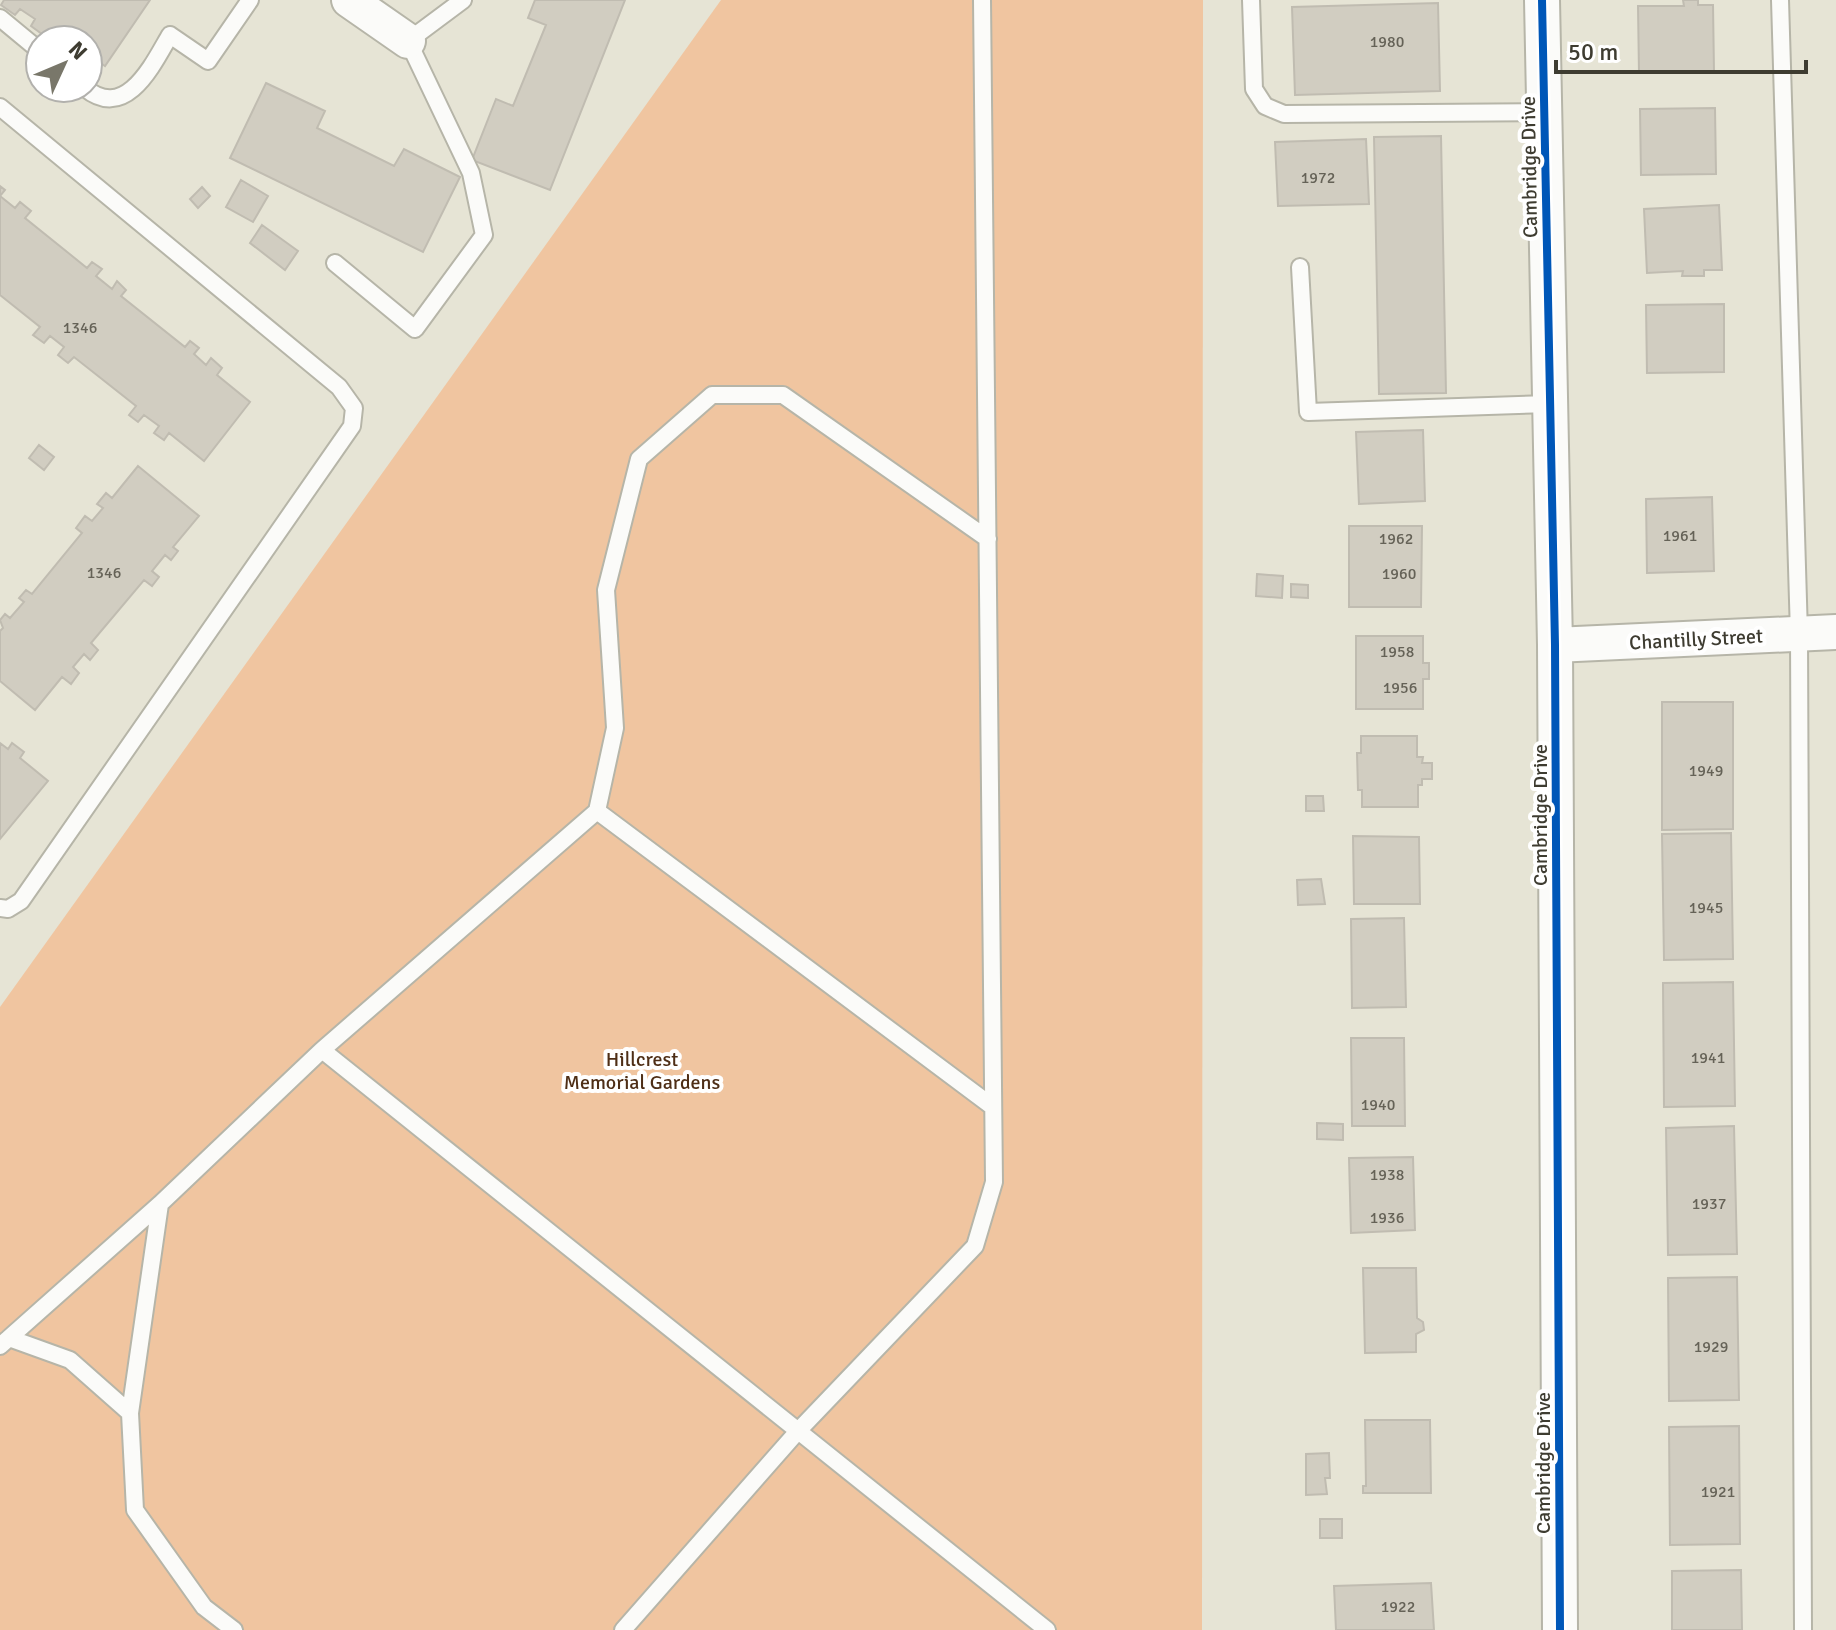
<svg xmlns="http://www.w3.org/2000/svg" width="1836" height="1630" font-family="Signika,sans-serif">
  <style>
    .green { fill: #f0c5a0 }
    .building { fill: #d1cdc1; stroke: #c0bcb1; stroke-width: 2 }
    .lines { fill: none; stroke-linecap: round; stroke-linejoin: round }
    .service-casing { stroke: #b6b5a8; stroke-width: 20 }
    .minor-casing { stroke: #b6b5a8; stroke-width: 38 }
    .service { stroke: #fbfbf9; stroke-width: 16 }
    .minor { stroke: #fbfbf9; stroke-width: 34 }
    .cycleway-casing { stroke: #fff; stroke-width: 13 }
    .cycleway { stroke: #0057b8; stroke-width: 8 }
    .labels { text-anchor: middle; stroke-width: 8; stroke-linejoin: round; paint-order: stroke }
    .number-label { font-size: 16px; fill: #656257 }
    .street-label { font-size: 20px; fill: #3e3c31; stroke: #fff }
    .park-label { font-size: 20px; fill: #4e2e16; stroke: #fff }
  </style>
  <rect width="100%" height="100%" fill="#e6e4d5"/>
  <path class="green" d="M721,0H1203L1202,1630H0V1007Z"/>
  <path class="building" d="M4,0H150L105,66L92,57L88,62V40H66L51,30L46,37L31,26L35,19L20,9L15,15L1,5Z
    M535,0H625L550,190L472,160L496,99L513,106L546,25L528,18Z
    M1683,0H1698V5H1713L1714,72L1639,73L1638,6H1684Z
    M1438,3L1440,91L1295,95L1292,7Z
    M266,83L325,111L317,128L394,166L404,149L460,177L423,252L230,158Z
    M1715,108L1716,174L1641,175L1640,109Z
    M1441,136L1446,393L1379,394L1374,137Z
    M1366,139L1369,204L1278,206L1275,142Z
    M241,180L268,196L253,222L226,207Z
    M0,186L5,190L0,196L15,208L20,202L31,211L25,218L87,268L92,262L102,269L96,276L112,289L117,281L126,290L121,296L185,347L190,341L199,348L194,354L206,365L211,358L222,368L217,375L250,402L204,461L169,433L164,440L154,433L159,426L144,415L138,422L129,415L136,406L74,357L68,363L58,355L64,347L50,336L44,343L33,335L40,327L0,295Z
    M202,187L210,196L198,208L190,199Z
    M1719,205L1722,270H1704V276H1682L1683,271L1647,273L1644,209Z
    M262,225L298,251L285,270L250,243Z
    M1724,304V372L1647,373L1646,305Z
    M1423,430L1425,501L1359,504L1356,432Z
    M39,445L54,457L44,470L29,458Z
    M138,466L199,516L173,547L178,551L171,560L165,555L152,571L159,577L152,586L144,580L91,643L98,650L90,660L84,654L73,667L79,673L71,684L62,677L35,710L0,681V631L3,628L0,620L5,614L10,618L24,602L19,598L26,590L32,594L82,533L76,528L85,516L92,521L103,508L97,504L106,493L112,498Z
    M1712,497L1714,571L1647,573L1646,499Z
    M1349,526H1422L1421,607H1349Z
    M1257,574L1283,576L1282,598L1256,596Z
    M1291,584L1308,585V598L1291,597Z
    M1356,636H1423V663H1429V679H1423V709H1356Z
    M1662,702H1733V829L1662,830Z
    M1361,736H1417V757H1423L1422,763H1432V779H1422V785H1418V807H1362V790H1358L1357,753H1361Z
    M0,743L8,749L12,743L24,752L20,758L48,781L0,839Z
    M1306,796H1323L1324,811H1306Z
    M1731,833L1733,959L1664,960L1662,834Z
    M1353,836L1419,837L1420,904H1354Z
    M1321,879L1325,904L1298,905L1297,880Z
    M1404,918L1406,1007L1352,1008L1351,919Z
    M1733,982L1735,1106L1664,1107L1663,983Z
    M1351,1038H1404L1405,1126H1352Z
    M1317,1123L1343,1124V1140L1317,1139Z
    M1734,1126L1737,1254L1668,1255L1666,1128Z
    M1413,1157L1415,1230L1351,1233L1349,1158Z
    M1363,1268H1416L1417,1318L1423,1322L1424,1330L1416,1334V1352L1365,1353Z
    M1737,1277L1739,1400L1669,1401L1668,1278Z
    M1365,1420H1430L1431,1493H1363V1486H1366Z
    M1739,1426L1740,1544L1670,1545L1669,1427Z
    M1329,1453L1330,1478H1325L1327,1494L1306,1495V1454Z
    M1320,1519H1342V1538H1320Z
    M1741,1570L1742,1630H1672V1571Z
    M1431,1583L1434,1630H1336L1334,1586Z"/>
  <g class="lines">
    <g class="service-casing">
      <path id="service" d="M1251,0L1254,89L1265,106L1284,114L1544,112
        M1780,0L1799,634L1803,1630
        M0,18L40,51
        M85,88C126,122 153,64 170,35L208,61L250,0
        M0,107L339,387L354,408L352,426L21,901L8,909L0,908
        M335,263L415,329L484,235L471,173L408,41L463,0
        M1300,267L1308,412L1550,404
        M597,811L993,1107
        M322,1050L1047,1630
        M160,1204L130,1413L135,1510L204,1607L234,1630
        M9,1338L70,1360L130,1413
        M0,1346L160,1204L322,1050L597,811L615,728L606,590L639,459L712,395H783L988,539
        M623,1630L798,1431L975,1246L994,1182L982,0"/>
    </g>
    <g class="minor-casing">
      <path id="minor" d="M349,0L408,41
        M1542,0L1555,645L1560,1630
        M1555,645L1836,632"/>
    </g>
    <use href="#service" class="service"/>
    <use href="#minor" class="minor"/>
    <g class="cycleway-casing">
      <path id="cycleway" d="M1542,0L1555,645L1560,1630"/>
    </g>
    <use href="#cycleway" class="cycleway"/>
  </g>
  <g class="labels">
    <g class="number-label">
      <text x="1387" y="47">1980</text>
      <text x="1318" y="183">1972</text>
      <text x="80" y="333">1346</text>
      <text x="1680" y="541">1961</text>
      <text x="1396" y="544">1962</text>
      <text x="104" y="578">1346</text>
      <text x="1399" y="579">1960</text>
      <text x="1397" y="657">1958</text>
      <text x="1400" y="693">1956</text>
      <text x="1706" y="776">1949</text>
      <text x="1706" y="913">1945</text>
      <text x="1708" y="1063">1941</text>
      <text x="1378" y="1110">1940</text>
      <text x="1387" y="1180">1938</text>
      <text x="1709" y="1209">1937</text>
      <text x="1387" y="1223">1936</text>
      <text x="1711" y="1352">1929</text>
      <text x="1718" y="1497">1921</text>
      <text x="1398" y="1612">1922</text>
    </g>
    <g class="street-label">
      <text transform="translate(1529 167) rotate(-91)" y="7">Cambridge Drive</text>
      <text transform="translate(1696 639) rotate(-3)" y="7">Chantilly Street</text>
      <text transform="translate(1540 815) rotate(-90)" y="7">Cambridge Drive</text>
      <text transform="translate(1543 1463) rotate(-90)" y="7">Cambridge Drive</text>
    </g>
    <g class="park-label">
      <text x="642" y="1066">Hillcrest<tspan x="642" dy="23">Memorial Gardens</tspan></text>
    </g>
  </g>
  <g transform="translate(64 64) rotate(46)"><circle r="38" fill="#ffffff" stroke="#b2b1ad" stroke-width="2"/>
  <path d="M0-6L14 30L0 20L-14 30Z" fill="#79776a"/>
  <text y="-12" font-size="22" font-weight="bold" text-anchor="middle" fill="#3e3c31">N</text>
  </g>
  <path d="M1556 60v12h250v-12" fill="none" stroke="#3e3c31" stroke-width="4"/>
  <text x="1568" y="60" font-size="24" fill="#3e3c31" stroke="#ffffff" stroke-width="6" paint-order="stroke">50 m</text>
</svg>
